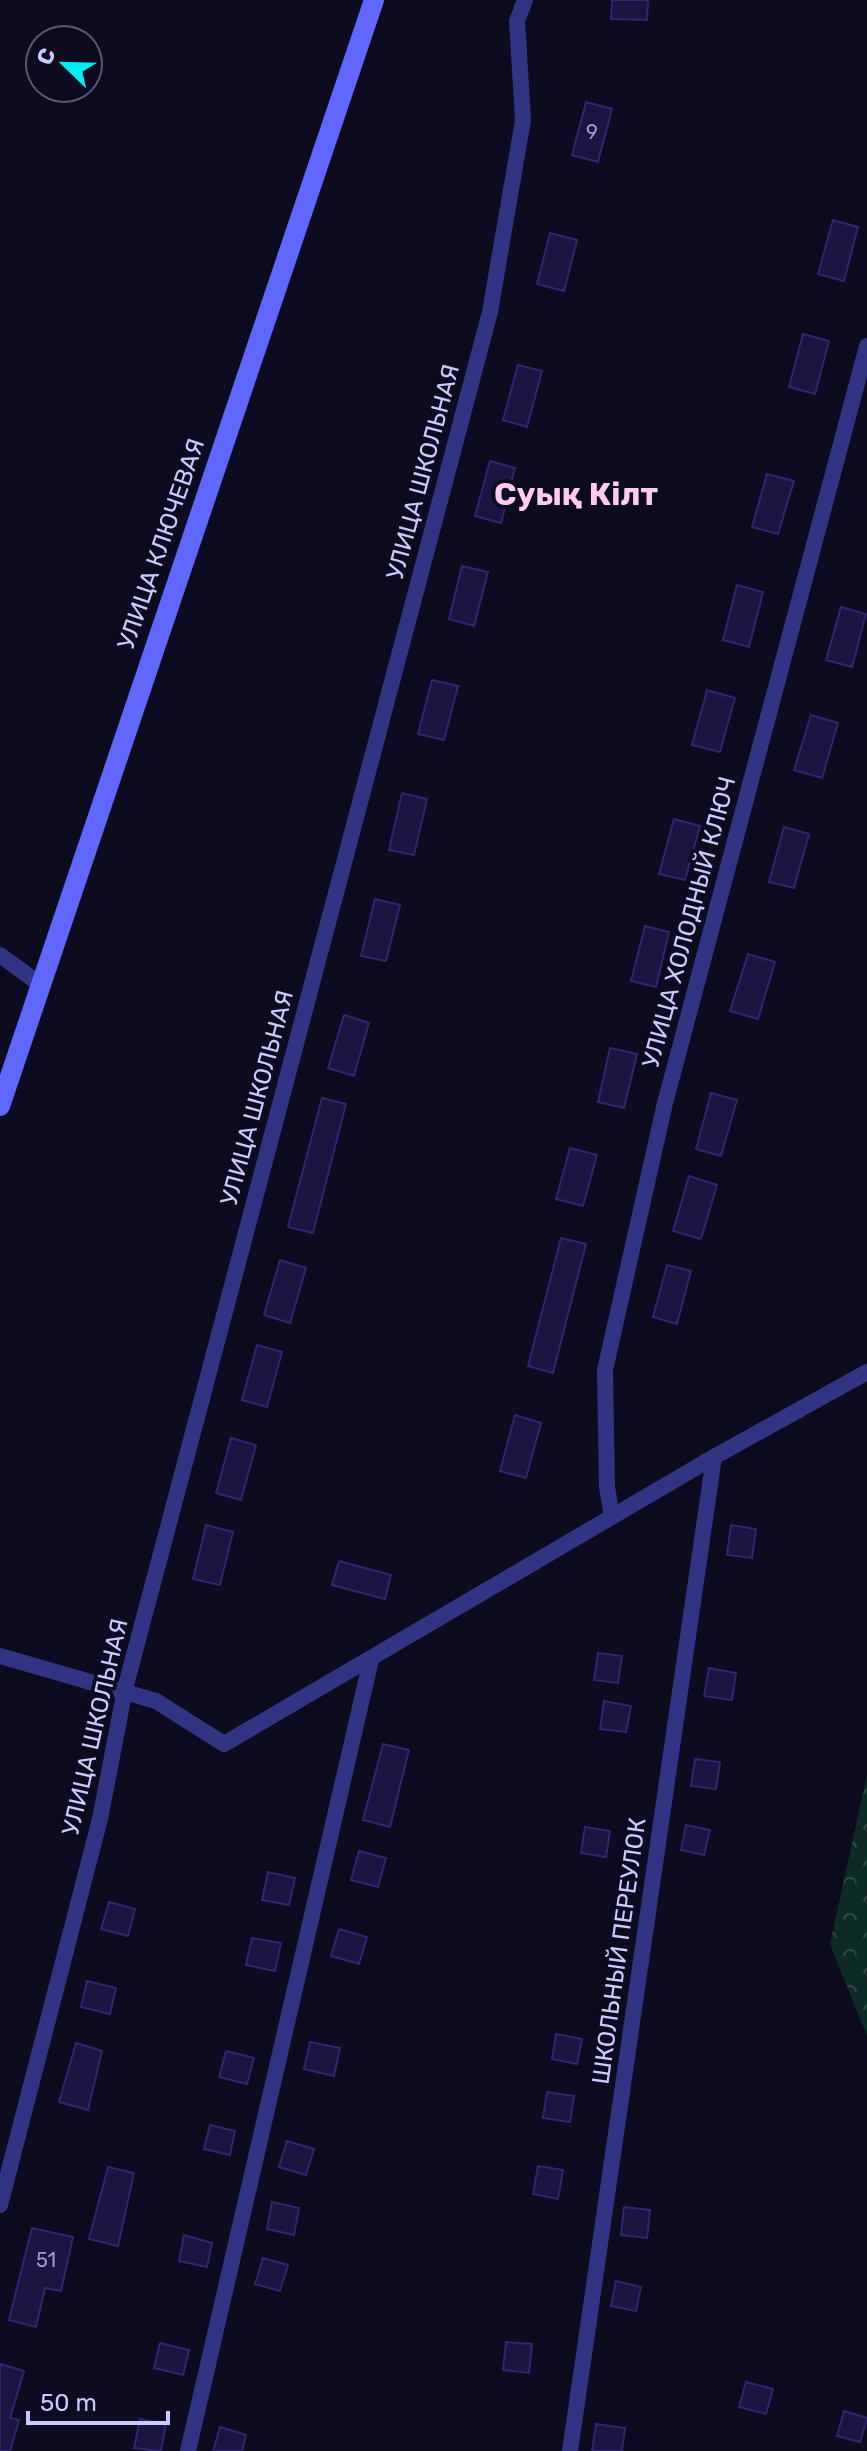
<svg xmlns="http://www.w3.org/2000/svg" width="867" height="2451" font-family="Rubik,sans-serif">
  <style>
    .forest { fill: url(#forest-crowns) }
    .building { fill: #1b1542; stroke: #2f2570; stroke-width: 2 }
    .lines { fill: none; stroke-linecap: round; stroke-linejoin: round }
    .street { stroke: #313483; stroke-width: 16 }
    .secondary { stroke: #6067ff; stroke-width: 20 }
    .labels { text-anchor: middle; stroke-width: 8; stroke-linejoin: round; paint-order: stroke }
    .number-label { font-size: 20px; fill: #a09cd0 }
    .street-label { font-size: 24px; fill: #ccc9ff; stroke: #0d0b20 }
    .district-label { font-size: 32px; font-weight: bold; fill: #ffcbf0; stroke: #0d0b20 }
  </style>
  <defs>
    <pattern id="forest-crowns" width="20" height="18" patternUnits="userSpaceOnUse" patternTransform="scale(2)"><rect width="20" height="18" fill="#0d2a27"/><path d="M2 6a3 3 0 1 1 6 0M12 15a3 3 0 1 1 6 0" fill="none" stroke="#2f4847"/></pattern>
  </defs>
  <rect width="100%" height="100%" fill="#0d0b20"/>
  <path class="forest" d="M867,1775V2036L830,1944Z"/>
  <path class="building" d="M612,0H648L647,20L611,19Z
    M586,102L612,109L598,162L572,155Z
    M833,220L858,227L844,281L818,274Z
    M550,233L577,240L564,291L537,284Z
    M803,334L829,341L815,394L789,387Z
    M518,365L542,371L527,427L503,420Z
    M490,461L515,468L501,523L475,516Z
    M767,474L794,481L778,534L752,527Z
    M462,566L488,572L474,626L449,619Z
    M737,585L763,592L749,647L723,640Z
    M841,607L866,614L852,667L826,660Z
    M432,680L458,686L444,740L418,734Z
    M707,690L735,698L720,752L692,745Z
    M811,715L838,723L822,778L794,770Z
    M402,793L427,799L414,855L389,850Z
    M674,819L700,826L685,880L659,874Z
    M784,827L809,834L794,888L769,882Z
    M375,899L400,905L386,961L361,956Z
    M645,926L669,932L656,987L631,981Z
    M748,954L775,962L758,1019L730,1011Z
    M344,1015L369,1023L354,1076L328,1068Z
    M610,1048L637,1054L624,1108L598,1102Z
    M711,1093L737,1100L721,1156L696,1149Z
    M322,1098L346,1104L313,1233L288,1227Z
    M570,1148L597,1155L583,1206L556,1199Z
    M689,1176L717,1185L701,1239L673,1231Z
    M561,1238L586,1244L553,1373L528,1366Z
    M280,1260L306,1268L290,1323L264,1315Z
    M667,1265L691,1271L677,1324L653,1317Z
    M257,1345L282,1352L267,1407L242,1400Z
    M515,1415L541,1423L526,1478L500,1471Z
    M231,1438L256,1445L241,1500L216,1493Z
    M206,1525L233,1532L220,1585L193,1579Z
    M731,1525L756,1529L752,1558L727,1555Z
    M339,1561L391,1575L385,1599L332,1585Z
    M598,1653L622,1656L618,1683L594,1680Z
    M709,1668L736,1673L732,1700L704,1696Z
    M604,1701L631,1706L626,1732L600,1729Z
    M383,1744L409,1750L390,1827L363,1820Z
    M695,1759L720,1762L716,1789L691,1786Z
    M686,1825L710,1830L704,1855L681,1850Z
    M585,1827L610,1831L606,1857L581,1853Z
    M359,1851L386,1858L378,1887L351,1880Z
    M268,1872L295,1878L289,1905L262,1900Z
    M109,1902L135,1909L128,1936L101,1929Z
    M339,1929L367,1937L359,1964L331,1956Z
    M252,1938L281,1943L275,1971L246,1965Z
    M87,1981L116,1988L110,2014L81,2007Z
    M556,2034L582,2039L577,2064L552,2059Z
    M310,2042L340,2048L334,2076L304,2069Z
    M76,2043L102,2051L88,2110L59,2102Z
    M226,2051L254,2058L247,2084L219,2077Z
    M547,2092L574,2096L570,2122L543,2118Z
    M210,2125L235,2131L230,2155L204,2149Z
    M287,2141L314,2149L306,2175L279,2167Z
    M538,2166L563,2170L558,2199L533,2194Z
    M108,2167L134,2173L118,2246L89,2239Z
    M272,2202L299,2208L294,2235L267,2229Z
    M624,2207L650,2210L647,2238L621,2235Z
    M32,2228L73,2237L61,2291L45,2288L36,2327L9,2320Z
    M184,2235L212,2243L207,2267L179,2261Z
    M263,2258L288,2265L280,2291L255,2284Z
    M616,2281L641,2287L636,2311L611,2306Z
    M506,2342L532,2344L529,2373L503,2370Z
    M160,2343L189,2350L183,2375L154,2368Z
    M0,2364L24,2371L10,2418L19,2420L10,2451H0Z
    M746,2382L773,2389L766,2414L739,2407Z
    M844,2411L867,2418L860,2442L837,2436Z
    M140,2419L166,2424L161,2451L134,2448Z
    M596,2424L625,2428L622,2451H592Z
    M220,2427L246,2435L242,2451H213Z"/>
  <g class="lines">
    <path class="street" d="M0,955L41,985
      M612,1517L607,1487L605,1370L665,1103L867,346
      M0,1656L156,1701L224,1744L714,1457L867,1372
      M0,2205L100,1819L125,1689L490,312L523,120L517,21L525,0
      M188,2451L371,1660
      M570,2451L714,1457"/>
    <path class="secondary" d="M0,1106L374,0"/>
  </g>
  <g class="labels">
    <g class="number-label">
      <text x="592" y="139">9</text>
      <text x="46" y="2267">51</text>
    </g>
    <g class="street-label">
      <text transform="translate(423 472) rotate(-75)" y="8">УЛИЦА ШКОЛЬНАЯ</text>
      <text transform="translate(161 544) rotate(-71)" y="8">УЛИЦА КЛЮЧЕВАЯ</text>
      <text transform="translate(689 922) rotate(-75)" y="8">УЛИЦА ХОЛОДНЫЙ КЛЮЧ</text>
      <text transform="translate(257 1098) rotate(-75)" y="8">УЛИЦА ШКОЛЬНАЯ</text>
      <text transform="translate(95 1727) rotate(-77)" y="8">УЛИЦА ШКОЛЬНАЯ</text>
      <text transform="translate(619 1951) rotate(-82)" y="8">ШКОЛЬНЫЙ ПЕРЕУЛОК</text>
    </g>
    <g class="district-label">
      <text x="576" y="505">Суық Кілт</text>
    </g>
  </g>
  <g transform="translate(64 64) rotate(293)"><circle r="38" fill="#0d0b20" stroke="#595779" stroke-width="2"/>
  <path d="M0-6L14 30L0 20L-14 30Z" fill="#00edf4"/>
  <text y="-12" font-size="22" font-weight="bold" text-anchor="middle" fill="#ccc9ff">С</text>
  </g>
  <path d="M28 2411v12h140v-12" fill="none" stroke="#ccc9ff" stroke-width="4"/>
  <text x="40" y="2411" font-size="24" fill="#ccc9ff" stroke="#0d0b20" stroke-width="6" paint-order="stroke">50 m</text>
</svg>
